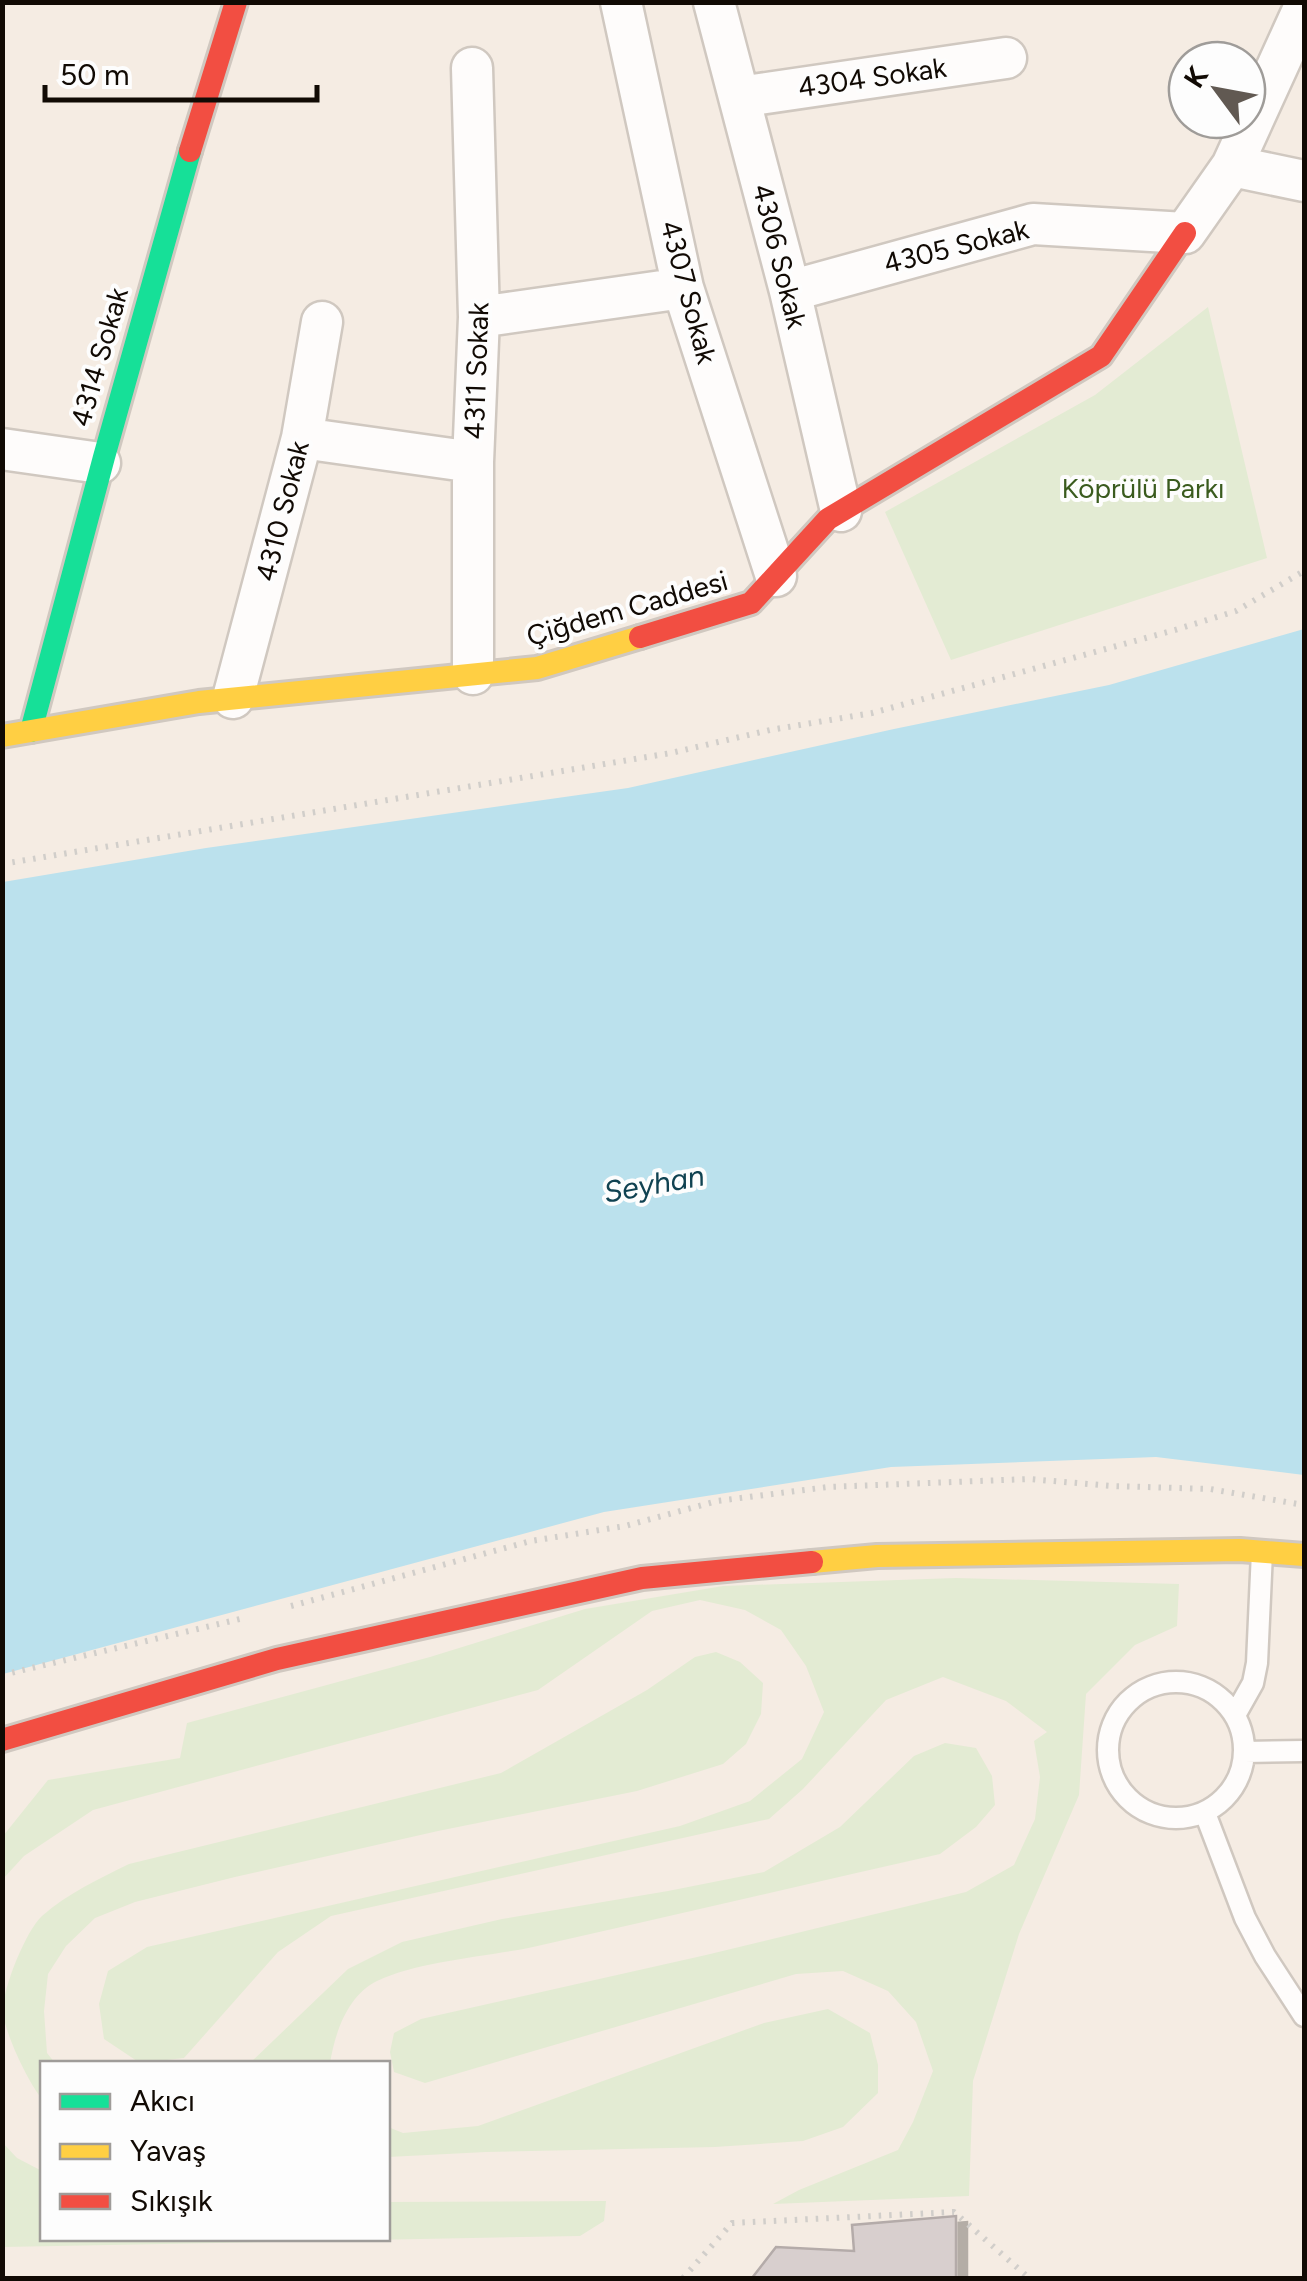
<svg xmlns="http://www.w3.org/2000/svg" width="1307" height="2281" font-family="Figtree,sans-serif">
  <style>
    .green { fill: #e3ebd3 }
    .water { fill: #bbe1ed }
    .building { fill: #d8cfce; stroke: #b4aba9; stroke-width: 2.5; filter: url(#shadow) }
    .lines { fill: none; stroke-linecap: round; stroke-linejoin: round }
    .lane-casing { stroke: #d0c8c0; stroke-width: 25 }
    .street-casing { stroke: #d0c8c0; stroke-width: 45 }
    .fast-casing { stroke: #d0c8c0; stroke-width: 28 }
    .slow-casing { stroke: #d0c8c0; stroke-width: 28 }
    .jam-casing { stroke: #d0c8c0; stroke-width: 28 }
    .path { stroke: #d1ceca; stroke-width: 6; stroke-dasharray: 2.5 8; stroke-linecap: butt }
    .lane { stroke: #fefcfb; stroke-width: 20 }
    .street { stroke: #fefcfb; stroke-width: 40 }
    .fast { stroke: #16e098; stroke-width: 22 }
    .slow { stroke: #ffcf43; stroke-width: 22 }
    .jam { stroke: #f24e42; stroke-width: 22 }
    .labels { text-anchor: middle; stroke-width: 8; stroke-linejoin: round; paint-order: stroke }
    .street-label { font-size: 28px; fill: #110a04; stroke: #fdfdfd }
    .park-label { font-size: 28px; fill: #3a5b1e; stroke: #fdfdfd }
    .water-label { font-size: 30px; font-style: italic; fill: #104251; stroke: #fdfdfd }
  </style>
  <defs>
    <filter id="shadow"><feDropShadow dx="11" dy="6" stdDeviation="0" flood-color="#0004"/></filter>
  </defs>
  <rect width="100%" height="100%" fill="#f5ece3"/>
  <path class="green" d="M1208,307L1267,558L951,660L885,512L1095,395Z
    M956,1578L1179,1584L1177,1626L1135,1645L1086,1694L1079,1795L1019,1934L973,2081L969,2196L773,2204L799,2190L898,2150L913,2122L933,2071L916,2022L888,1991L843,1971L796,1974L425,2083L394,2072L390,2052L394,2033L421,2019L706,1955L966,1892L1014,1865L1035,1819L1040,1777L1034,1741L1047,1732L1006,1701L943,1677L886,1700L803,1789L769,1819L331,1916L278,1952L184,2058L140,2063L104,2039L99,2004L108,1971L147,1947L680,1826L750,1801L802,1759L824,1712L806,1666L781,1630L745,1610L700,1600L652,1611L538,1690L93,1810L24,1856L3,1879V1836L48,1780L180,1758L187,1723L430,1657L585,1609L723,1586Z
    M716,1652L740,1662L763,1683L761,1714L746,1744L723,1764L637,1791L438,1831L235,1877L135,1902L95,1918L66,1946L48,1974L44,2011L47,2053L55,2063L42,2064V2099C27,2080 8,2039 3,2015C0,1994 26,1930 42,1916C68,1893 99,1879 129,1864L501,1773L647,1690L695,1657Z
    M945,1743L976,1748L992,1776L995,1805L976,1827L940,1854C804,1885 669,1916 533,1947C486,1957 419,1961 377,1981C347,1996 335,2033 330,2063H250L348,1969L402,1942L502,1919L668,1891L764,1872L840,1827L914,1756Z
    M828,2009L870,2033L878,2065V2093L843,2127L803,2141L715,2147L486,2152L388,2157V2127L403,2133L478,2126L764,2023Z
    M2,2142L17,2158L42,2171V2238H388V2202L606,2201L604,2221L580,2236L3,2247Z"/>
  <path class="water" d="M1304,629V1475L1156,1457L891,1467L604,1512L3,1674V882L206,848L628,788L894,729L1109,685Z"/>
  <path class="building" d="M956,2216V2278H752L776,2247L854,2251L852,2225Z"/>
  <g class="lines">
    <g class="lane-casing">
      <path id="lane" d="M1108 1750a68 68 0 1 1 136 0a68 68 0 1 1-136 0Z
        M1235,1715L1253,1683L1257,1663L1262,1552
        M1245,1752L1304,1751
        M1205,1813L1245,1918L1265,1956L1304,2016"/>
    </g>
    <g class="street-casing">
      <path id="street" d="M621,2L683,288L776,576
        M714,2L790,291L841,511
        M472,68L479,317L473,462V674
        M739,97L1006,58
        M1232,166L1304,181
        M790,291L1033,224L1185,233L1232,166L1304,8
        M479,317L683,288
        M302,438L473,462
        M2,449L100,463
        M233,698L302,438L322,322"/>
    </g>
    <g class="fast-casing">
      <path id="fast" d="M31,731L104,457L190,151"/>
    </g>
    <g class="slow-casing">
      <path id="slow" d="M2,736L199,702L537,668L640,637
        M812,1562L877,1556L1240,1550L1304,1555"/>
    </g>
    <g class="jam-casing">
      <path id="jam" d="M190,151L236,2
        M640,637L751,603L828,519L1101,356L1185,233
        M2,1740L277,1659L642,1578L812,1562"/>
    </g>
    <path class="path" d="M2,864L671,753L770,730L872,713L1175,630L1236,611L1304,571
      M291,1606L531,1541L625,1526L717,1501L828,1487L1029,1479L1112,1486L1210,1489L1304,1505
      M2,1675L240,1619
      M683,2278L732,2223L954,2212L1029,2278"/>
    <use href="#lane" class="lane"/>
    <use href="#street" class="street"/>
    <use href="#fast" class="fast"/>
    <use href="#slow" class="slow"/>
    <use href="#jam" class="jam"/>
  </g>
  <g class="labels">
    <g class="street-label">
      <text transform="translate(872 77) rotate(-8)" y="10">4304 Sokak</text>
      <text transform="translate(956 246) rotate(-14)" y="10">4305 Sokak</text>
      <text transform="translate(780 256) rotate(76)" y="10">4306 Sokak</text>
      <text transform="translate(689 292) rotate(75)" y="10">4307 Sokak</text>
      <text transform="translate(99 357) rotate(-74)" y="10">4314 Sokak</text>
      <text transform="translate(476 371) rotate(-88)" y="10">4311 Sokak</text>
      <text transform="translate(282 511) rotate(-76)" y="10">4310 Sokak</text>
      <text transform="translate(627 608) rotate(-16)" y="10">Çiğdem Caddesi</text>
    </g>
    <g class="park-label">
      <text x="1143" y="498">Köprülü Parkı</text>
    </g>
    <g class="water-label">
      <text transform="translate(654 1184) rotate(-10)" y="10">Seyhan</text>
    </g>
  </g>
  <rect width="1307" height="2281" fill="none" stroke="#110a04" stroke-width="10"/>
  <rect x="40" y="2061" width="350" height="180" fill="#fdfdfd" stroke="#9f9c99" stroke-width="2.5"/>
  <rect x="60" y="2094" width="50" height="15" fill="#16e098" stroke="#9f9c99" stroke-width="2.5"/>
  <text x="130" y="2111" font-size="30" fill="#110a04">Akıcı</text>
  <rect x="60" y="2144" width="50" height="15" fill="#ffcf43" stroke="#9f9c99" stroke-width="2.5"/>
  <text x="130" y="2161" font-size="30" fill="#110a04">Yavaş</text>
  <rect x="60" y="2194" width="50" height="15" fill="#f24e42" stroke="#9f9c99" stroke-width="2.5"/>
  <text x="130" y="2211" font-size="30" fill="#110a04">Sıkışık</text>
  <g transform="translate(1217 90) rotate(302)"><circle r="48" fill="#fdfdfd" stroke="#9f9c99" stroke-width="2.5"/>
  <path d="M0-8L18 38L0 25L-18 38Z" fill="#615952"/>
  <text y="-15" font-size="28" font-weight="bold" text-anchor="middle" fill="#110a04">K</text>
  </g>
  <path d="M45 85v15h272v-15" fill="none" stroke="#110a04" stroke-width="5"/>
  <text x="60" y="85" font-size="30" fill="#110a04" stroke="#fdfdfd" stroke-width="8" paint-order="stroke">50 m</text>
</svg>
